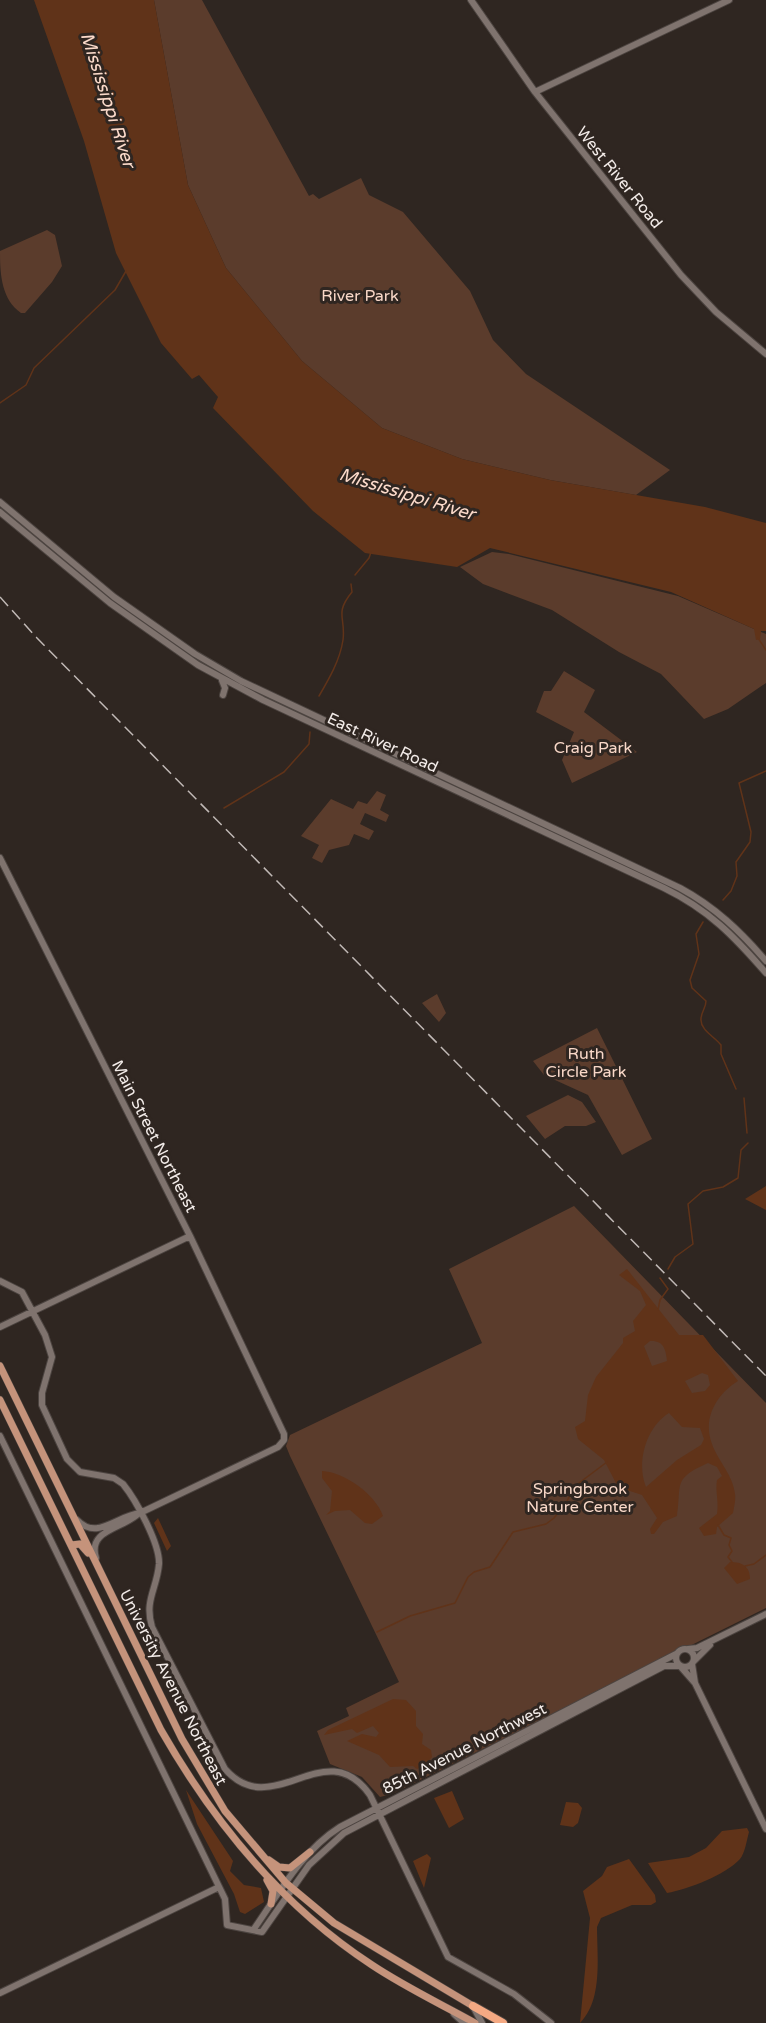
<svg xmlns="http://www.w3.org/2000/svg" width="766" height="2023" font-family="'Varela Round',sans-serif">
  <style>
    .green { fill: #5b3c2c }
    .water { fill: #603319; fill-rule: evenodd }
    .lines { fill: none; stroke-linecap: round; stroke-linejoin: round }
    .stream { stroke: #603319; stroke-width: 1.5 }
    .secondary-casing { stroke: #4c4440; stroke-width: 8 }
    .primary-casing { stroke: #4c4440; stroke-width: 8 }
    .highway-casing { stroke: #4c4440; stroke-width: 10 }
    .secondary { stroke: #7f736e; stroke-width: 6 }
    .primary { stroke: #c5937b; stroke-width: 7 }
    .highway { stroke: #f4a983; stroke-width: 8 }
    .rail { stroke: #c1b9b6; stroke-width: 1.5; stroke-dasharray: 12 6; stroke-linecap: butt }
    .labels { text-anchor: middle; stroke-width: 6; stroke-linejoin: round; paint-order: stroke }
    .street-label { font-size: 16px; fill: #f3ece9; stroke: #2f2621 }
    .park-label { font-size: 16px; fill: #f9d8c8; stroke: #2f2621 }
    .water-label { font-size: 18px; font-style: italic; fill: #fcdbcb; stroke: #2f2621 }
  </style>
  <rect width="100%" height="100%" fill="#2f2621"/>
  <path class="green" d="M154,0H202L309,196L313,194L319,199L361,178L369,195L403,212L470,291L493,340L526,374L670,470L636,495L550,480L462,459L382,428L302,361L226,268L188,185Z
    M47,230L55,235L62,266L52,282L25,313H21C1,299 0,273 0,251Z
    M492,552L509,554L678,596L766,634V683L728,709L704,719L661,674L619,652L552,610L483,584L460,567Z
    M564,671L595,690L584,712L637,752L572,783L562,760L574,732L536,712L544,691H551Z
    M377,791L386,795L380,810L389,815L386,822L365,813L360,824L374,831L369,840L354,834L349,845L329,850L322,863L312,858L319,845L301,836L331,799L353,809L358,801L367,804Z
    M437,994L446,1013L439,1022L422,1003Z
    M597,1028L652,1139L622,1155L588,1095L544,1075L533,1061Z
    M568,1095L582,1102L596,1122L586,1126H565L545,1139L526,1116Z
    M574,1206L766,1403V1608L392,1794L380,1797L362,1777L330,1764L317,1731L349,1716L346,1708L399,1682L290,1456L286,1446L290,1435L482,1343L449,1269Z"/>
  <path class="water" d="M34,0H154L188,185L226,268L302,361L382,428L462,459L550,480L705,507L766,523V631H761L760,639L756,640L754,629L671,592L490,548L457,567L365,553L313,511L213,408L218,397L199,375L192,379L161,343L116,253L84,141Z
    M766,1186V1210L745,1199Z
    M627,1269L679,1335H703L738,1381C717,1394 702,1418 712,1444C718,1461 733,1475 735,1494C736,1500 734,1507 733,1513L717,1527L716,1534L704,1536L699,1528L717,1514C719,1501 715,1491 717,1480L722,1476L717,1467L708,1463C672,1479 682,1484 677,1516L663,1522L654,1534H651L650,1529L657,1518L642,1495L618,1487L604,1460L578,1439L575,1427L585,1421L588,1395L596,1377L623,1343V1338L635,1331L633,1321L646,1305L640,1291L619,1275ZM650,1341C663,1340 666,1349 667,1361L652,1366L644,1346ZM702,1373L708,1375L710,1385L705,1391L692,1393L685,1381ZM669,1413L682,1427L700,1428L704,1439L701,1445L677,1460L646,1487C636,1463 646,1427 669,1413Z
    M322,1471C345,1472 376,1495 383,1516L372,1524L365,1523L350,1510L335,1511L326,1515L330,1511L332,1491L322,1478Z
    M158,1518L171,1546L167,1551L154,1523Z
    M730,1562C742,1562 750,1566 750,1579L737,1584L724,1568Z
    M393,1699L406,1700L416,1711V1726L423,1734L422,1744L431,1750L432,1757L424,1766L417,1769L413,1766L390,1767L379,1755L347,1741L362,1734L376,1737L379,1733L373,1726L357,1733L352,1729L324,1735L328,1730Z
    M186,1790L233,1861L230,1871L244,1885L261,1888L264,1902L245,1914L240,1912L234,1894L197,1824Z
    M452,1791L464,1819L449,1828L434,1798Z
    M566,1802L578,1803L582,1808L578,1823L573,1827L560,1825Z
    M747,1828L749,1832C747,1839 745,1853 740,1859C725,1875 689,1889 667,1893L648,1863L689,1857L706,1848L722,1831Z
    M427,1854L431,1858L424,1888L413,1861Z
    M629,1859L655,1895L656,1902L651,1905H632L601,1918L597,1927C597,1957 603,2000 580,2023L590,1918L583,1891L602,1876L607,1867Z"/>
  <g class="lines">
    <path class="stream" d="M0,403L26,385L34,368L115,290L126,271
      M355,575L369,558L371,552
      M758,638L766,650
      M319,696C329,679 340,660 343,640C346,617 334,614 352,592L351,584
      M224,808L284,772L309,744L310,732
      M723,900L731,891L737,876L736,862L750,842L751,832L739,783L766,771
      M703,922L696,934L699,954L690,980L692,988L706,1001C706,1008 701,1012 701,1019C700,1030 715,1037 721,1045V1054L736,1089
      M744,1098L747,1133
      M668,1269L675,1257L693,1244L688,1204L703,1191L723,1187L738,1178L741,1150L748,1143
      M658,1310L660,1300L668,1289L660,1278
      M718,1525L724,1535L731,1538L729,1545L732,1551L728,1557L732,1562
      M745,1566L754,1564L766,1555
      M377,1632L410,1616L455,1603L468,1577L474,1572L490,1567L513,1532L546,1524L554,1518L566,1503L575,1486L607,1462"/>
    <g class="secondary-casing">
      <path id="secondary" d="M471,0L535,92L681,275L716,312L766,354
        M535,92L729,0
        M0,502L114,597L195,654L241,681L680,888C715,907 740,931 766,961
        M0,512L110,603L198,665L263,700L664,888C709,910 734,936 766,973
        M221,678L225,688L223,695
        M0,858L190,1236L284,1434V1440L278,1447L140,1513C116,1516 97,1541 77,1520
        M0,1281L22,1292L45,1335L52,1357L42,1393V1405L67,1459L80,1472L114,1478L123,1484C136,1500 160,1544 159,1564C157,1589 144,1600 152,1627L225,1769C273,1824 325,1731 370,1795L448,1957L514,1994L551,2023
        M0,1327L190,1236
        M0,1436L225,1899L227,1925L262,1932L309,1865L344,1833L664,1666H679
        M96,1558C87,1529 124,1529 139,1513
        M676 1658a9 9 0 1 1 18 0a9 9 0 1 1-18 0Z
        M688,1649L697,1648L766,1614
        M694,1661L710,1645
        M692,1664L695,1683L766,1829
        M681,1667L695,1683
        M254,1929C279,1893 302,1851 340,1827L676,1654
        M0,1993L219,1887
        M474,2008L482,2023
        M454,2014L464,2023"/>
    </g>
    <g class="primary-casing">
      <path id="primary" d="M0,1366L182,1739L225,1811L286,1883L334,1923L473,2006
        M0,1400L161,1730C213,1821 283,1907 372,1965C405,1987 441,2004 475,2023
        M71,1545L80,1544L88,1553
        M269,1860L279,1867L290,1868L310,1852
        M267,1880L273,1891L271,1904"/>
    </g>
    <g class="highway-casing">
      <path id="highway" d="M473,2006L503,2023"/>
    </g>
    <use href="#secondary" class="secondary"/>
    <use href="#primary" class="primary"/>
    <use href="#highway" class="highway"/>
    <path class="rail" d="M0,597L37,638L766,1376"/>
  </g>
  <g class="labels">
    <g class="street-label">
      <text transform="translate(620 177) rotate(51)" y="6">West River Road</text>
      <text transform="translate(383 742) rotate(25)" y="6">East River Road</text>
      <text transform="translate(155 1136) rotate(63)" y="6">Main Street Northeast</text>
      <text transform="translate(174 1687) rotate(63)" y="6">University Avenue Northeast</text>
      <text transform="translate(464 1748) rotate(-27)" y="6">85th Avenue Northwest</text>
    </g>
    <g class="park-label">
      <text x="360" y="301">River Park</text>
      <text x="593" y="753">Craig Park</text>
      <text x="586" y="1059">Ruth<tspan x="586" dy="18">Circle Park</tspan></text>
      <text x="580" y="1494">Springbrook<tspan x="580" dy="18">Nature Center</tspan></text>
    </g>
    <g class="water-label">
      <text transform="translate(108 100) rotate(72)" y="6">Mississippi River</text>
      <text transform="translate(407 494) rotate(17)" y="6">Mississippi River</text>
    </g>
  </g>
</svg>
